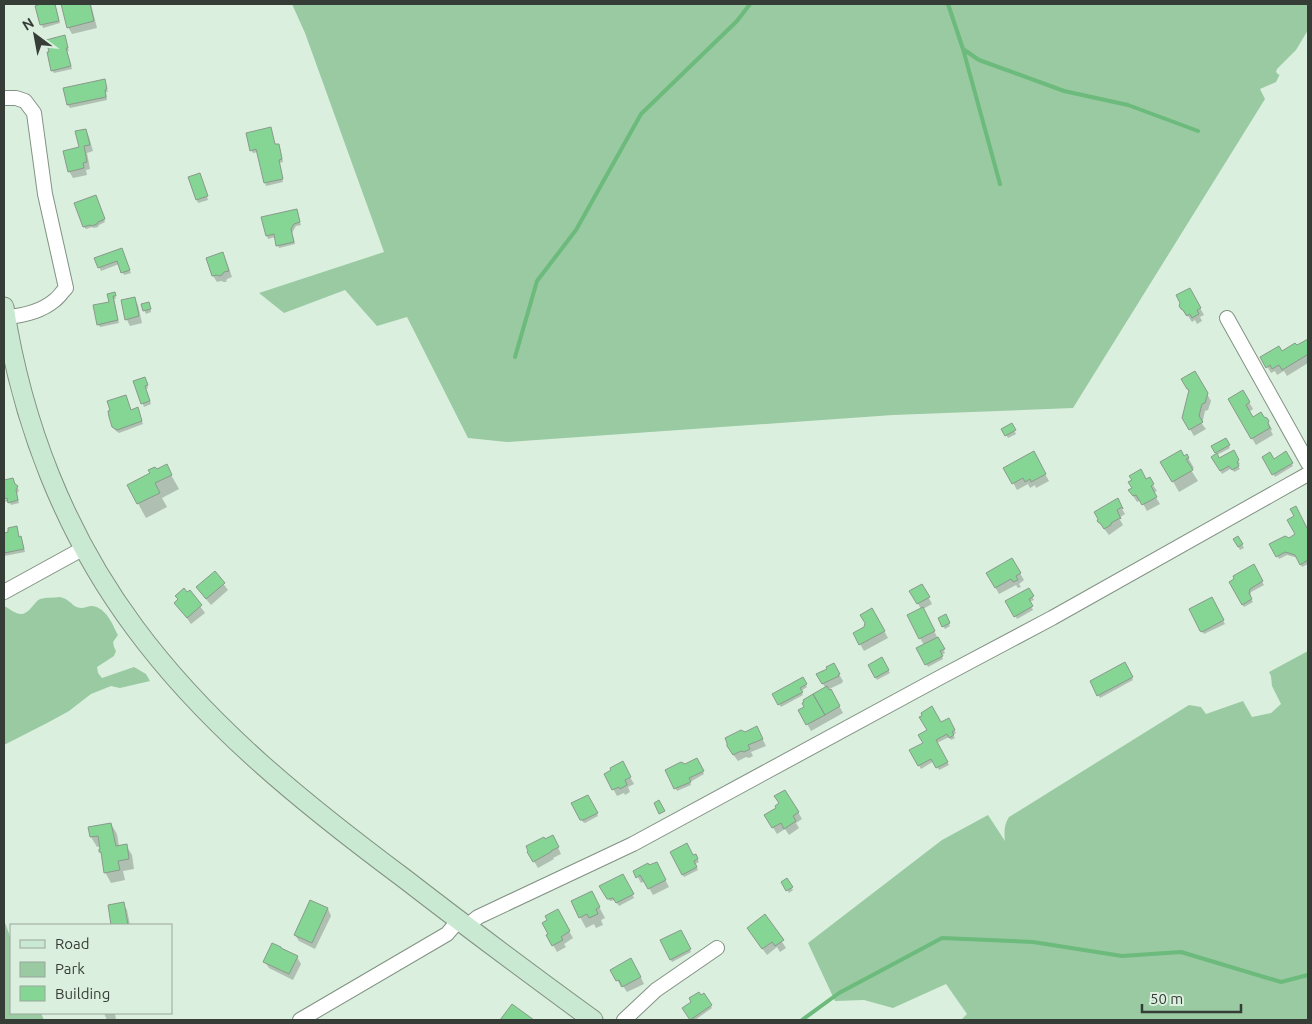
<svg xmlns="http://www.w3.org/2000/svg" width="1312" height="1024" font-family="Ubuntu,sans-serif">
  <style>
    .green { fill: #99caa2 }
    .shadow { fill: #0003 }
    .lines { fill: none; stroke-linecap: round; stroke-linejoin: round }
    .stream { stroke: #6cba7c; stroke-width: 4 }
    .building { fill: #85d595; stroke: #899a8b }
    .street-casing { stroke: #809283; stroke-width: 16 }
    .secondary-casing { stroke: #809283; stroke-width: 21 }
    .street { stroke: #fff; stroke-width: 14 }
    .secondary { stroke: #cae9d2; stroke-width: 19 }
  </style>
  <rect width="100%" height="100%" fill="#dbefde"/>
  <path class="green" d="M292,4H1308V30L1296,50L1277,69L1276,72L1279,75L1280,74L1276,82L1260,89L1265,99L1073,408L893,415L507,442L468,438L407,317L377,326L345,290L284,313L259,293L384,252L305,33Z
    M60,597C62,598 65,598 67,600C73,603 72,607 81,608C85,608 88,606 92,606C107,608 112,624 118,635L113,642L114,647L116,651L114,656L97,667L98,673L102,678L134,667L146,674L150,681L120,688L111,686L91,694L69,711L49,722L4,745V606C14,611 21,620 31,608C34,605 36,601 40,599C46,597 54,598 60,597Z
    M1308,651V1020H961L967,1014L946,984L893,1008L864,1000L835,1001L808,943L942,840L988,815L1005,841C1004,832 1004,825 1009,817L1189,705L1201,707L1206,714L1243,701L1252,717L1271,713L1281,704L1272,686L1271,676L1269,672Z
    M4,920L11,939V1013H41L44,1020H4Z"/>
  <path class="shadow" d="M43,4H55L60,23L43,28L36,7L43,5Z
    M63,4H91L97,28L72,34L68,27Z
    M64,37L69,51H67L72,69L54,73L52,70Z
    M104,81L108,92H106L107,100L70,108L68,105Z
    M271,129L275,146L280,148L283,162L279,163L283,182L266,186L258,152L253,153L251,150Z
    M86,130L89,137L93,151L87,153L90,169L86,170L87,175L73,178L69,171L80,148Z
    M201,177L208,200L198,203L190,178Z
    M97,199L105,222L99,225L98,227L94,228L92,227L86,229L84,227Z
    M296,210L301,225L296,226L292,233L295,244L279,248L275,237L268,239L267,236Z
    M123,252L131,273L124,275L119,264L101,271L96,259Z
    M222,254L226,260L232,277L227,279L226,282H224L221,281L217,282L213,276Z
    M1189,289L1204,315L1200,317L1202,321L1197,324L1195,320L1192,322L1188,316H1186L1180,306Z
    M114,294L116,299H114L119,323L100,327L98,324L110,302L109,295Z
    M134,298L138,305L142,323L130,326L127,320L122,301Z
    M142,305L150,306L151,312L146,314Z
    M1307,341L1308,363L1287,376L1284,371L1277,375L1275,371L1271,373L1262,358L1281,353L1296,347Z
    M1194,372L1211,401L1208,410L1205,411L1202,424L1206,429L1194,436L1183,418L1190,392L1182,379Z
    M146,381L148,388L146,389L151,404L144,407L134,382Z
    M1243,392L1253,409L1249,412L1253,419H1266L1272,429L1271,431L1273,435L1256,445L1229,400Z
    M131,411L139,412L143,424L119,433L115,430L113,427Z
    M1011,425L1016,434L1008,438L1003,429Z
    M1225,440L1230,448L1217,455L1219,460L1233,452L1240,464L1237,465L1240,469L1234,472L1232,468L1222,474L1213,457L1218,454L1213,446Z
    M1033,453L1049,481L1036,488L1035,485L1030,488L1028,484L1017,490L1005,468Z
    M1286,453L1293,466L1275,477L1264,458L1274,460Z
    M1187,456L1194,468L1191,470L1198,481L1179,492L1162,462L1184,458Z
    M166,466L179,489L162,498L167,507L146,518L128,485Z
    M1149,479L1157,491L1153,493L1160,504L1147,511L1141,500L1137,502L1130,491L1133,489V480L1146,481Z
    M13,480L15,485L19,490L17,494L19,503L11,505L9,501L4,502V500L13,498V496L4,498V482Z
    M1117,500L1125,514L1119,518L1123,525L1109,535L1098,521Z
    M1295,508L1308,533V564L1302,567L1298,558L1287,555L1279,559L1271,545L1289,539L1297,535Z
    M16,528L20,538L22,540L25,552L4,556V534L10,533Z
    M1238,537L1244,548L1240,550L1234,539Z
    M1012,560L1024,580L1019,584L1021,587L1018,588L1016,585L999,594L988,574Z
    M1253,566L1264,585L1251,592L1250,597L1253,602L1244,607L1231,583Z
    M215,573L228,590L211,605L201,593Z
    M922,585L932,604L923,609L945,653L941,655L943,659L928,667L918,648L924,645L920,638L921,609L911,591Z
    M1029,590L1034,600L1029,602L1033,610L1017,619L1007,601Z
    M190,592L205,613L191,624L176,603Z
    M1211,598L1225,624L1204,634L1190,610Z
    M872,609L888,638L864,651L854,633L865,628Z
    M945,616L950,626L945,629L939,619Z
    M882,659L890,673L877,680L870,665Z
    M833,664L843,681L842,683L827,690L831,691L843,713L811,731L800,711L826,689L818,675L829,669Z
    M1125,664L1133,680L1100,698L1091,682Z
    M803,679L807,687L801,691L803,695L781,707L774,694Z
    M948,719L956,733L953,735L955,738L951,740L949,737L937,743L949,765L939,770L934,761L921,769L911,751L924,743L941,724Z
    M760,734L766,746L751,752L753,756L749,758L746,757L738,761L732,753Z
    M697,760L704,774L690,782L691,785L677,791L667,770L685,765Z
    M626,770L634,784L628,787L630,792L625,795L624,793L617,796L605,774Z
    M588,796L598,816L585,823L583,822L573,804Z
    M798,812L802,819L796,823L799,828L789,835L785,829L777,834L765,815Z
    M111,824L117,834L119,846L126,845L132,855L134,869L123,871L125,880L111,883L105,872L103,856L100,852L101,846L97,847L91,837L89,828Z
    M556,843L561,854L553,858L554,859L538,868L532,858Z
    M672,853L693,856L695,855L699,862L695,864L698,870L684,877Z
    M656,863L669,887L653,895L645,881L641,883L635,872Z
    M623,876L634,898L619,906L615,900L610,901L601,887Z
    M787,880L793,890L789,893L783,883Z
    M311,902L328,909L331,916L315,949L299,941L295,935Z
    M123,903L127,910L130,925H113L109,906Z
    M597,903L605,918L601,920L603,925L596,928L594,924L586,928L580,917Z
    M557,910L573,938L564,944L566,947L557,952L548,936Z
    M765,916L786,948L780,952L777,947L767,955L752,935Z
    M680,931L691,952L672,962L661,941Z
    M282,950L297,957L301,964L293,980L269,968L265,962Z
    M635,966L644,984L627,992L623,986L621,987L612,970Z
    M704,995L712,1008L695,1020H692L684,1008Z
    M104,1013H115L116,1020H107Z"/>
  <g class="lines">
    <path class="stream" d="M948,4L963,49L1000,184
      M963,49L979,60L1064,91L1128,105L1198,131
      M515,357L537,281L576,230L641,114L737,21L750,4
      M802,1020L839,993L942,938L1033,942L1122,956L1181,952L1281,982L1308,975"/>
  </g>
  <path class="building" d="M41,4H55L59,21L40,25L35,6Z
    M61,4H90L94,21L67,28Z
    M65,35L68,48H66L71,66L51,71L47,52H49L46,40Z
    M105,79L107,89L105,90L106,97L67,105L63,88Z
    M271,127L275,144H279L282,159L279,160L283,179L264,183L256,149L250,151L246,133Z
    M86,129L90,145L84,146L87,162L83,163L84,168L68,172L63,151L79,147L75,131Z
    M200,173L208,196L196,200L188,177Z
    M96,195L105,219L98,222L97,224L92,226L90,225L83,227L74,203Z
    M297,209L300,222L294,224L291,229L294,242L276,246L274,234L266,236L261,217Z
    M122,248L130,270L121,273L117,261L98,268L94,258Z
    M223,252L229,271L224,272L222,275L219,276L217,275L212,276L206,258Z
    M1190,288L1201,308L1197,310L1199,314L1192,318L1190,314L1187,316L1183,310L1181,309L1179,306L1180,303L1176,295Z
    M115,292L116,296H113L118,320L97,325L93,305L109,302L107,294Z
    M135,297L139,316L125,320L121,300Z
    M149,302L151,309L143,311L141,304Z
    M1308,339V358L1307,355L1282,370L1279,365L1272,369L1270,365L1266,368L1260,357L1279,346L1282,351L1295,343L1297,345Z
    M1195,371L1208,393L1205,403L1202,404L1199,416L1203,422L1189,430L1182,418L1189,390L1187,389L1181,379Z
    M145,377L148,385L145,386L150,401L141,404L133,381Z
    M1243,390L1250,402L1246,405L1253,417L1261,412L1264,417L1267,418L1269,421L1268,423L1270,428L1251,439L1228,399Z
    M126,395L131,410L138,407L142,421L117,430L112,427L109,417L108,411L110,410L107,401Z
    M1012,423L1016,430L1005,436L1001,429Z
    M1226,438L1230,445L1215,453L1211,446Z
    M1181,450L1184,456L1187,454L1189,458L1186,459L1193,470L1172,482L1160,462Z
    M1234,450L1239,460L1237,462L1239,466L1232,470L1229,466L1220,471L1211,457L1217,453L1219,458Z
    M1034,451L1046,474L1031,482L1030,479L1025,482L1023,478L1012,484L1003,468Z
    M1286,451L1293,463L1272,475L1262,457L1270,452L1274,459Z
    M167,464L172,475L155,483L160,493L137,504L127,485L150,473L148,470L155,467L157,469Z
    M1141,469L1146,479L1150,477L1154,484L1151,486L1157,497L1142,505L1136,495L1133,496L1128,490L1132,488L1128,482L1132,480L1129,476Z
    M13,478L15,484L18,486L16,490L18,500L8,503L7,498L4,499V480Z
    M1118,498L1123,509L1122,507L1117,510L1121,519L1120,518L1111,523V525L1104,529L1100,523H1099L1097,521L1098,519L1094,512Z
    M1296,506L1308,530V560L1300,565L1295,555L1285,552L1276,557L1269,544L1285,536L1289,538L1295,534L1287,520L1294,516L1290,509Z
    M17,526L19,537L21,536L24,549L4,553V533L8,532V528Z
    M1238,536L1243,544L1238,547L1233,539Z
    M1012,558L1021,573L1016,576L1018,580L1013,582L1011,579L995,588L986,573Z
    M1254,564L1263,581L1250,589L1249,593L1252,599L1242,605L1229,582L1234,579L1233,576Z
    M215,571L225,583L206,599L196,587Z
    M922,584L930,597L917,604L909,591Z
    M184,588L187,592L190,590L202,605L187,618L174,603L178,599L175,596Z
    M1029,588L1034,596L1029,599L1033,606L1014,617L1005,601Z
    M1212,597L1224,620L1202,632L1200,631L1189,609Z
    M923,607L935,631L919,639L907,615Z
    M872,608L885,631L859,645L853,633L864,627L865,623L860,615Z
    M946,614L950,623L942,627L938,618Z
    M938,637L945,649L940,651L943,656L925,665L916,648Z
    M882,657L889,670L875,678L868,665Z
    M1125,662L1133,677L1097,696L1090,681Z
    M834,663L840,674L838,675L839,676L822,684L816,674L827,669L826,667Z
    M803,677L807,684L800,688L803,692L778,705L772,694Z
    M827,686L829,690L831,689L840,706L825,715L813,694Z
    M813,694L825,715L806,725L798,710L804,707L802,703L804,702L803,700Z
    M932,706L941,722L949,718L955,730L952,732L954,735L949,738L947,734L936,740L948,762L936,768L931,759L918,766L909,750L923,743L918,735L927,730L919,717L922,716L921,713Z
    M757,726L763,739L748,745L750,749L744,752L741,751L733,755L727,746V743L725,738L741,730L745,732Z
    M697,758L704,771L689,778L691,782L674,789L665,770L681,762L685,764Z
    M623,761L631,777L625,780L627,785L620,789L619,787L612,790L604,774L611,770L610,768Z
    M785,790L799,812L793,816L796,821L784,829L781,823L772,828L764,815L776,808L775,806L779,803L774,796Z
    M588,795L598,813L583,820H580L571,803Z
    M659,800L665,811L659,814L654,803Z
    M111,823L116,846L127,844L129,859L118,861L120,870L104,873L101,852H99V849H100L98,836L90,837L88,827Z
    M553,835L559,847L551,851V852L533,862L527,852L528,851L526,846L544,837L545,839Z
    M687,843L693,855L696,854L698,859L694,861L697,867L682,875L670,852Z
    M657,862L666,880L648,889L640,875L636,878L633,871L648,863L649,865Z
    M623,874L634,894L616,903L613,898L609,899H607L599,886Z
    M787,878L793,887L786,891L781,882Z
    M592,891L600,907L596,909L598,914L589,918L587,914L579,918L571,901Z
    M310,900L328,908L312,943L294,935Z
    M124,902L128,925H111L108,905Z
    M558,909L570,931L561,937L563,940L552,946L546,935L548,934L542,923L547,920L545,916Z
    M765,914L784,940L775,946L772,942L762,949L747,928Z
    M681,930L691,949L670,960L660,940Z
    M272,943L281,947V948L298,956L289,974L263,962Z
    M631,958L641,977L622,987L619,980L616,981L610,970Z
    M699,992L701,995L704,993L712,1005L690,1020L682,1008L691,1002L689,998Z
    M512,1004L534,1020H500Z"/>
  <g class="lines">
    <g class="street-casing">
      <path id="street" d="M4,98H16L25,101L34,113L45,194L66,288C62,292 59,297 55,300C42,311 22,316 5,317
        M1227,318L1308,463
        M4,592L84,548
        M467,926L478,917L633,844L939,678L1052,618L1308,474
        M300,1020L447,934L459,920
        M624,1020L656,990L717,948"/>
    </g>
    <g class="secondary-casing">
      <path id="secondary" d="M4,307C22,423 65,534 135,628C208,727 307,806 405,879C467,927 530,974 593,1020"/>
    </g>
    <use href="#street" class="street"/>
    <use href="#secondary" class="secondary"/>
  </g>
  <rect width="1312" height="1024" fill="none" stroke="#363d37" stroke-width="10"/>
  <rect x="10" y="924" width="162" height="90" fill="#dbefde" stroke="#99a89b"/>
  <rect x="20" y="940" width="25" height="8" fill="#cae9d2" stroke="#99a89b"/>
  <text x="55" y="949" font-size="15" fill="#363d37">Road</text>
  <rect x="20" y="962" width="25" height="15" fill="#99caa2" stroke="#99a89b"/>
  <text x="55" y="974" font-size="15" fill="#363d37">Park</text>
  <rect x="20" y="986" width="25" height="15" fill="#85d595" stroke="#99a89b"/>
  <text x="55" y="999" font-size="15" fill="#363d37">Building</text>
  <g transform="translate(35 35) rotate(328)" stroke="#dbefde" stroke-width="4" paint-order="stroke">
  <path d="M0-4L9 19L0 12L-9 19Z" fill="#363d37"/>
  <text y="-8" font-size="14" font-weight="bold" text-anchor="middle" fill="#363d37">N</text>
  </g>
  <path d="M1142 1004v8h99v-8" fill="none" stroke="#363d37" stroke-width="2.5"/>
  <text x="1150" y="1004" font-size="15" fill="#363d37" stroke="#dbefde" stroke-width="4" paint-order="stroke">50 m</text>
</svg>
